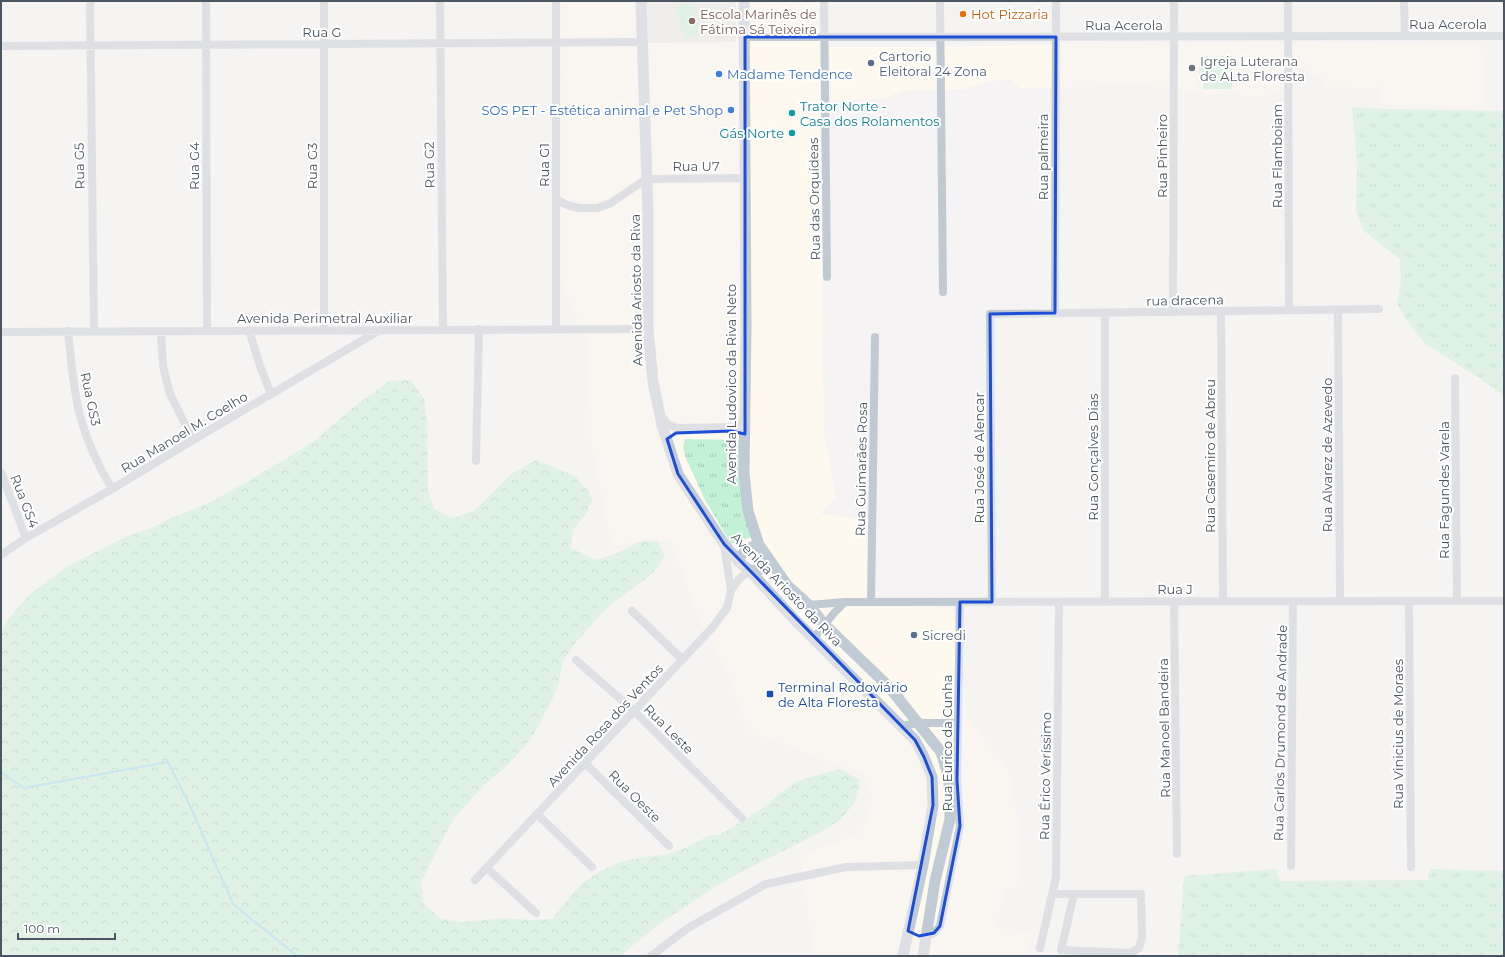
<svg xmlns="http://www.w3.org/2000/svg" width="1505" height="957" font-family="Montserrat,sans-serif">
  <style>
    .commercial { fill: #fdf9ef }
    .education { fill: #e6e4e5 }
    .grass { fill: url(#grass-tufts) }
    .forest { fill: url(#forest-crowns) }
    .pitch { fill: #c3f1d5 }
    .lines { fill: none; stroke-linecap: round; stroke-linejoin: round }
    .stream { stroke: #90daee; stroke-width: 2 }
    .street { stroke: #c1cad2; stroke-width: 8 }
    .secondary { stroke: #c1cbd6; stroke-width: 11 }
    .marked { fill: none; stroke: #1d4ed8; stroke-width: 3; stroke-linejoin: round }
    .food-dot { fill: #e8710a; stroke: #fff; stroke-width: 1.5 }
    .education-dot { fill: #8d6e63; stroke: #fff; stroke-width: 1.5 }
    .service-dot { fill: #5c6f8a; stroke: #fff; stroke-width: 1.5 }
    .worship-dot { fill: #6b7280; stroke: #fff; stroke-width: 1.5 }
    .shop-dot { fill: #3f7fe0; stroke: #fff; stroke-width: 1.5 }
    .culture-dot { fill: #0f9aa8; stroke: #fff; stroke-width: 1.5 }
    .transit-dot { fill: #1a4fb4; stroke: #fff; stroke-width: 1.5 }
    .labels { text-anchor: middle; stroke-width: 4; stroke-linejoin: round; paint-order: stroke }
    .education-label { font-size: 13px; fill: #785e54; stroke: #fff; text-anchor: start }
    .food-label { font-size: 13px; fill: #c56008; stroke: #fff; text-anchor: start }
    .street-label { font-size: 13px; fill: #4a5661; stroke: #fff }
    .service-label { font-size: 13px; fill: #4e5e75; stroke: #fff; text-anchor: start }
    .worship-label { font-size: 13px; fill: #5b616d; stroke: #fff; text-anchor: start }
    .shop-label { font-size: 13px; fill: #366cbe; stroke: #fff; text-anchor: start }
    .culture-label { font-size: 13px; fill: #0d838f; stroke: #fff; text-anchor: start }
    .transit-label { font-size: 13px; fill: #164399; stroke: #fff; text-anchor: start }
  </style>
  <defs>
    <pattern id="grass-tufts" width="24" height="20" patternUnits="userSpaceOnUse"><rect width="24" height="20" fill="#c3f1d5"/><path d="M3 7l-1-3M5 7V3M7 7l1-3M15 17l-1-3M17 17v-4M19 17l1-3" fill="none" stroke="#a0c6b0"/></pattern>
    <pattern id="forest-crowns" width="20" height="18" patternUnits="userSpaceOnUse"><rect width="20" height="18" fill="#c3f1d5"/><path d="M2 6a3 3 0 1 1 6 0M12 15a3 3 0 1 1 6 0" fill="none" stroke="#a0c6b0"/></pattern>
  </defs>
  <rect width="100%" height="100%" fill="#f5f3f3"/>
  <path class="commercial" d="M562,1H819L824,435L831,465L835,498L821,514L853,518L866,529L868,598L953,609L968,719L1007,766L1020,829L1018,888L1005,887L996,927L1033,934L1026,956H813L801,856L862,832L873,799L862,774L748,731L731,680L699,617L671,542L648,539L612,547L590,437L589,344L561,281Z
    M1311,42L1482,46L1484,109L1380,104L1383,87L1351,88L1346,86L1323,88V77L1311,75L1309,70H1300L1280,91L1264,96L1242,97L1238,91L1209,95L1163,87L1109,84L1094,87L1019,88L1013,80H997L964,89L902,91L887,98L832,101L829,47H931L1119,43Z"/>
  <path class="education" d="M647,1H736V42L648,43Z"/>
  <path class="grass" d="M1352,107L1387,109L1504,111V396L1481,379L1424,343L1409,324L1397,304L1401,281L1400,259L1364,231L1356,210L1357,165Z
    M685,439L739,440L749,529L751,537L731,544L704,498L685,456L683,446Z
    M1276,869L1280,881L1428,880L1430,869L1504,871V956H1178L1184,876Z"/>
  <path class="forest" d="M411,380L424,399L427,421L428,491L434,509L453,518L474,511L511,474L536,460L575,476L590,493L592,499L587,512L573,530L571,548L596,560L618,553L638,542L658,541L665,556L652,574L608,607L576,642L563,661L558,686L538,727L525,746L504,769L485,784L453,820L421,881L423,903L441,919L462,922L506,918L529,920L552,919L581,884L600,871L621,862L643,857L666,855L688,847L708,836L721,834L762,809L779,794L797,781L840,769L860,780L855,802L841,819L821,832L739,873L718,885L659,924L620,956H1V629L15,611L30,594L69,565L128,536L149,529L169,519L213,501L274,466L316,440L351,409L389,381Z"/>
  <path class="pitch" d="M692,2L702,34L685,39L675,7Z
    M1232,56V89H1203V83H1199V57Z"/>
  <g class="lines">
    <path class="stream" d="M1,772L24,788L168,762L191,808L233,904L297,956"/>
    <path class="street" d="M90,1L94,331
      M206,1L207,331
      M324,1V330
      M440,1L443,330
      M824,1L827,277
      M940,1L943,292
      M1288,1L1289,310
      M1404,1L1405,36
      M745,37L1504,36
      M1,46L642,42
      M556,199L567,205L579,208H597L611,203L646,179L746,178
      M1338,310L1340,601
      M1221,311L1223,601
      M1173,312L1174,1
      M1055,313L1056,1
      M1105,313V602
      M556,329V1
      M249,330L260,366L271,394
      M68,331C71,359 73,389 80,416C87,442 99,467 112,489
      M161,331L163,366L170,394L193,440
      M1,332L648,329
      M1455,378L1457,601
      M661,416L668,424L677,428L734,427L738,426L744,421
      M476,461L479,329
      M1,472L26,538
      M724,545L731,590
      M1,555L26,538L112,489L193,440L380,330
      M1174,601L1177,854
      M1409,601L1411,867
      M871,602L875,337
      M992,602L990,314L1379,309
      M809,605L845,602L1504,601
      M632,611L682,659
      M814,638L834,613L845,602
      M576,660L634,711L742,818
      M901,726L918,723H958
      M585,763L669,846
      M537,814L592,867
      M1291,866L1293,601
      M487,868L536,913
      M475,880L712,628L727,608L731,590L740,578L750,571
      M1053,894H1141L1142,937L1139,948L1131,953L1061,950L1074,894
      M926,935L934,933L940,926L960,826L957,780L960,602
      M1040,948L1056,877L1059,602
      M651,956L688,928L766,884L846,867L923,865"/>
    <path class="secondary" d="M641,1L648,213V329L653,382L662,425L678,474L724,544L738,561L750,571L795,620L915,740L924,757L932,777L933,805L923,865L903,956
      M744,1L746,327L744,473L748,511L759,545L787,585L809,605L824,624L890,688L941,752L949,778L950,819L935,881L923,956
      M738,561C742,552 749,547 759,545
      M750,571L762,569L771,563"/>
  </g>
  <path d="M0 0H1505V957H0ZM745,37H1056L1055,313L990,314L992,602H960L957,780L960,826L940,926L934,933L919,936L908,931L933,805L932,777L924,757L915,740L724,544L678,474L667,439L676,433L731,431L745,434Z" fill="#f5f3f3" fill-opacity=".55" fill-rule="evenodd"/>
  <path class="marked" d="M745,37H1056L1055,313L990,314L992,602H960L957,780L960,826L940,926L934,933L919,936L908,931L933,805L932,777L924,757L915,740L724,544L678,474L667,439L676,433L731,431L745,434Z"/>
  <circle class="food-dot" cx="963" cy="14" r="4"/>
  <circle class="education-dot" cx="692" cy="21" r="4"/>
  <g class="service-dot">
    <circle cx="871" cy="63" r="4"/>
    <circle cx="914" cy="635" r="4"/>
  </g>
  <circle class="worship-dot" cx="1192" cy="68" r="4"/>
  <g class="shop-dot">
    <circle cx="719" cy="74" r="4"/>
    <circle cx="731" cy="110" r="4"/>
  </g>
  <g class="culture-dot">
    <circle cx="792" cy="113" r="4"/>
    <circle cx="792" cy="133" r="4"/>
  </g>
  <rect class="transit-dot" x="766" y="690" width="8" height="8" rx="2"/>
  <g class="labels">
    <g class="education-label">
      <text x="700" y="19">Escola Marinês de<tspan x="700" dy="15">Fátima Sá Teixeira</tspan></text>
    </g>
    <g class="food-label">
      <text x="971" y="19">Hot Pizzaria</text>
    </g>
    <g class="street-label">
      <text x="1448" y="29">Rua Acerola</text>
      <text x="1124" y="30">Rua Acerola</text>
      <text x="322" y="37">Rua G</text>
      <text transform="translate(1162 156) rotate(-90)" y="5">Rua Pinheiro</text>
      <text transform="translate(1277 156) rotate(-90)" y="5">Rua Flamboiam</text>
      <text transform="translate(1043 157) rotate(-90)" y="5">Rua palmeira</text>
      <text transform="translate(429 165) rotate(-91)" y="5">Rua G2</text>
      <text transform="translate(544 165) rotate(-90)" y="5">Rua G1</text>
      <text transform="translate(79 166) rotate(-91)" y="5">Rua G5</text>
      <text transform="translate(194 166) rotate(-90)" y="5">Rua G4</text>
      <text transform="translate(312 166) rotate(-90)" y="5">Rua G3</text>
      <text x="696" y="171">Rua U7</text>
      <text transform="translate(814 199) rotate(-91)" y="5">Rua das Orquídeas</text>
      <text transform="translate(636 290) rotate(-91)" y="5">Avenida Ariosto da Riva</text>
      <text transform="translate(1185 300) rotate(-1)" y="5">rua dracena</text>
      <text x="325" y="323">Avenida Perimetral Auxiliar</text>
      <text transform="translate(731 384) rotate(-90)" y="5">Avenida Ludovico da Riva Neto</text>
      <text transform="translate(91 399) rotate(78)" y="5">Rua GS3</text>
      <text transform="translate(184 432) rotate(-31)" y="5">Rua Manoel M. Coelho</text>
      <text transform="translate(1327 455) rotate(-90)" y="5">Rua Alvarez de Azevedo</text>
      <text transform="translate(1210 456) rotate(-90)" y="5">Rua Casemiro de Abreu</text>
      <text transform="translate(1093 457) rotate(-90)" y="5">Rua Gonçalves Dias</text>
      <text transform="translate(979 458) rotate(-90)" y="5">Rua José de Alencar</text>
      <text transform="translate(861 469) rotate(-89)" y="5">Rua Guimarães Rosa</text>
      <text transform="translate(1444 490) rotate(-90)" y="5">Rua Fagundes Varela</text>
      <text transform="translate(25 501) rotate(69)" y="5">Rua GS4</text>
      <text transform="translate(787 589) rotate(46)" y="5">Avenida Ariosto da Riva</text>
      <text x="1175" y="594">Rua J</text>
      <text transform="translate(605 725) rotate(-47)" y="5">Avenida Rosa dos Ventos</text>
      <text transform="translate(1164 728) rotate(-91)" y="5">Rua Manoel Bandeira</text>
      <text transform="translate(669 729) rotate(45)" y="5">Rua Leste</text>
      <text transform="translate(1280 733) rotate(-89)" y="5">Rua Carlos Drumond de Andrade</text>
      <text transform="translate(1398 734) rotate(-90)" y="5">Rua Vinicius de Moraes</text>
      <text transform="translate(947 743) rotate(-90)" y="5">Rua Eurico da Cunha</text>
      <text transform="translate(1045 776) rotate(-89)" y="5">Rua Érico Veríssimo</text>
      <text transform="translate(635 796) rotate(45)" y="5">Rua Oeste</text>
    </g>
    <g class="service-label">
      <text x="879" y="61">Cartorio<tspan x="879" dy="15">Eleitoral 24 Zona</tspan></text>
      <text x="922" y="640">Sicredi</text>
    </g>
    <g class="worship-label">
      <text x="1200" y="66">Igreja Luterana<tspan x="1200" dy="15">de ALta Floresta</tspan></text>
    </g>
    <g class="shop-label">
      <text x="727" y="79">Madame Tendence</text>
      <text x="723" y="115" text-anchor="end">SOS PET - Estética animal e Pet Shop</text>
    </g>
    <g class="culture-label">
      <text x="800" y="111">Trator Norte -<tspan x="800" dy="15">Casa dos Rolamentos</tspan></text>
      <text x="784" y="138" text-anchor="end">Gás Norte</text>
    </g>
    <g class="transit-label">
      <text x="778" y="692">Terminal Rodoviário<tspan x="778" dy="15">de Alta Floresta</tspan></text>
    </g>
  </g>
  <rect width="1505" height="957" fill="none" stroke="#4a5661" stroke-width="4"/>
  <path d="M18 933v6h97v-6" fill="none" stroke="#4a5661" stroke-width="2"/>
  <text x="24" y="933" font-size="12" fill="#4a5661" stroke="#ffffff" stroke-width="3" paint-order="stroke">100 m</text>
</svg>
